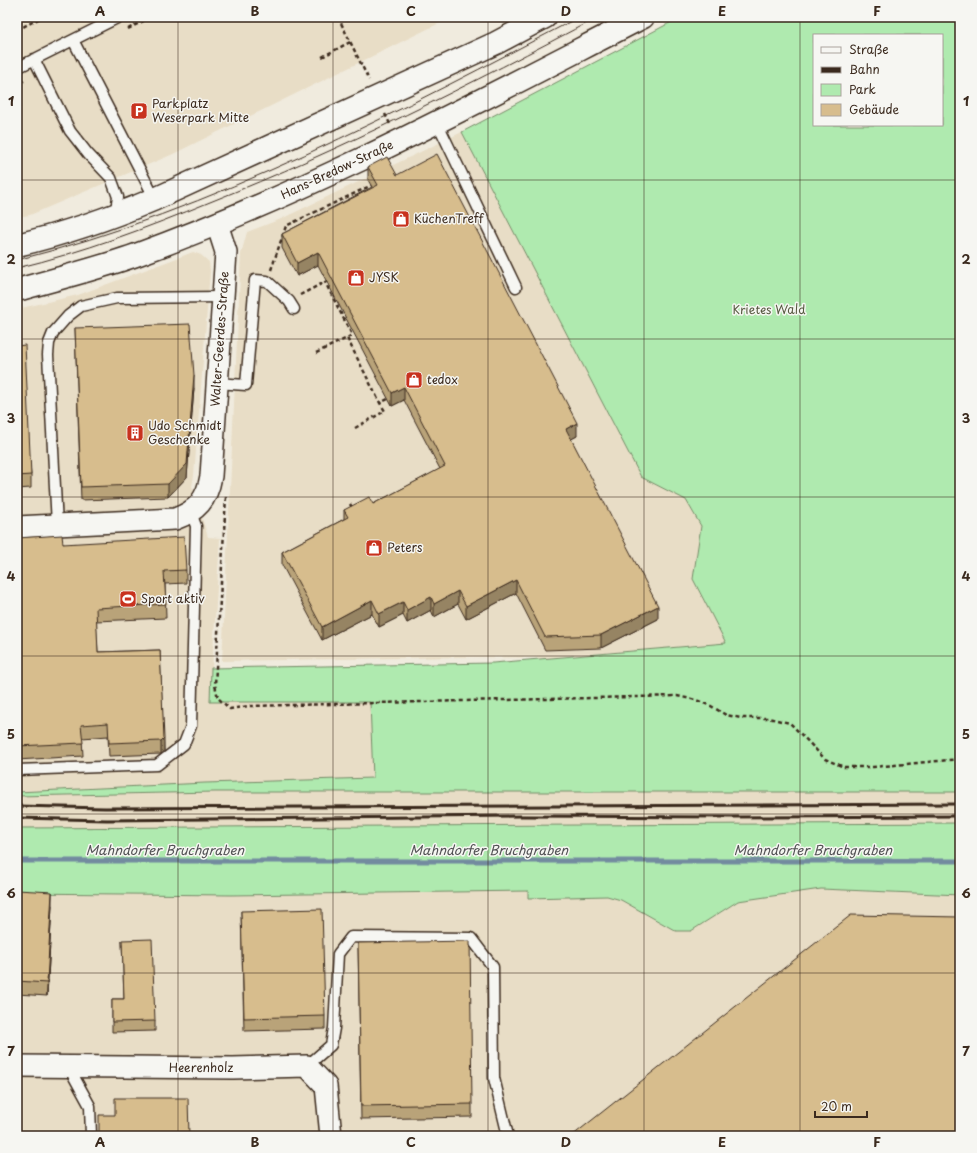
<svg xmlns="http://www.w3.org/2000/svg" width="977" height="1153" font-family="'Playpen Sans',sans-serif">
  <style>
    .built { fill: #e8ddc6 }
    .green { fill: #afeaaf; stroke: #758a66; fill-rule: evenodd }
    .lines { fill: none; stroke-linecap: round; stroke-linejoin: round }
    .stream { stroke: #738b9f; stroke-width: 5 }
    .lane-casing { stroke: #3b2a1e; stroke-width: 13 }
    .street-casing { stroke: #3b2a1e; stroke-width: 24 }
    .secondary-casing { stroke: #3b2a1e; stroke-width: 25 }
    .path { stroke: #3b2a1e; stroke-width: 2.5; stroke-dasharray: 4 3; stroke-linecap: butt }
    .lane { stroke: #f6f6f2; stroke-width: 10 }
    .street { stroke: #f6f6f2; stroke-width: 21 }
    .secondary { stroke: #f6f6f2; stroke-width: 22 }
    .tram { stroke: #3b2a1e; stroke-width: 1 }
    .rail { stroke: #3b2a1e; stroke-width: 3 }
    .wall { fill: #b9a379; stroke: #3b2a1e }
    .shaded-wall { fill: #968463; stroke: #3b2a1e }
    .building { fill: #d7bd8d; stroke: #3b2a1e }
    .grid { fill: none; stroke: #3b2a1e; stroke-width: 1; stroke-opacity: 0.55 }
    .labels { text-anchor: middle; stroke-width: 3; stroke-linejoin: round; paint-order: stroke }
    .poi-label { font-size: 12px; fill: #3b2a1e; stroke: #f6f6f2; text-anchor: start }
    .street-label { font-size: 12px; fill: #3b2a1e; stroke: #f6f6f2 }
    .park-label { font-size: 12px; fill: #585a42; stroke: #f6f6f2 }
    .water-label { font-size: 13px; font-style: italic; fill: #525254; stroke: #f6f6f2 }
    .neatline { fill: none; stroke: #3b2a1e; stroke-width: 1.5 }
    .grid-label { font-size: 13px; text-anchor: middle; font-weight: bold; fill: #3b2a1e }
  </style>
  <rect width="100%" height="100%" fill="#f0ebde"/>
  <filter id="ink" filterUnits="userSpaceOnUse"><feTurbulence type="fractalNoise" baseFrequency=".025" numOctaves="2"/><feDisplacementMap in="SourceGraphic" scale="8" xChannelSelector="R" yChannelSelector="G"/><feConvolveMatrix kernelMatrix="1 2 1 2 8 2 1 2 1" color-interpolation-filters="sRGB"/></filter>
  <g filter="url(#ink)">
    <path class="built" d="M17,17H452L171,155L30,215L17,217Z
      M462,132L641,477L686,500L701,526L693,579L726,643L545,658L463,657L222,661L241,254L247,232L281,219Z
      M193,252L201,255L209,262L210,271L194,476L192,486L208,537L220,538L210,702L370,701L373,778L205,783L17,792V309L78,295Z
      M215,792H960V823L17,828V796Z
      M821,889L960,895V1136H17V893L231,895L528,890V898L607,896L621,900L676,931H691L738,901Z"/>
    <path class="green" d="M681,17H960V792H215L17,796V792L205,783L373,778L370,702H210L211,668L493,663L726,643L693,579L701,526L686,500L641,477L462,132ZM814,35H942V125H814Z
      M960,823V895L821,889L738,901L691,931H676L621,900L607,896L528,898V891L231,895L17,893V828Z"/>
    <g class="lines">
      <path class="stream" d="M17,861H960"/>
      <g class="lane-casing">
        <path id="lane" d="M73,40L155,199
          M34,59L70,131L88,154L111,178L118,197L115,216
          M17,68L119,17
          M437,122L516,287
          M216,383L246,385L255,280L267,281L289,301L294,309
          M57,525L48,355L49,343L53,333L68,316L81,306L117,298L222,297
          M17,770L157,765L184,744L191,726L196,526L191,513
          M68,1066L90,1106L91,1136
          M307,1066L331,1045L334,1028L338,954L351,937L471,938L493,967L494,1078L508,1136"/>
      </g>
      <g class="street-casing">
        <path id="street" d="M17,527L175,519C197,511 207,500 211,476L226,252L217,224
          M17,1066L233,1068L307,1066L326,1086L331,1136"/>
      </g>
      <g class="secondary-casing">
        <path id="secondary" d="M17,245C64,234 110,218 155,199L496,43L545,17
          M17,290C56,279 97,269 136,255C312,191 477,102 643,17"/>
      </g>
      <path class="path" d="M338,17L369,80
        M128,29L151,17
        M17,30L42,17
        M322,57L350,42
        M17,85L24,81
        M385,114L390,124
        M271,270L286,226L374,184
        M327,281L325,282L352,335L347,338
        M300,295L325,282
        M316,353L347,338L380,403L388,399
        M355,428L385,411L380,403
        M226,497L215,685L218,698L230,709L249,706L677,696L696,700L711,706L726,715L741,718H768L790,723L825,759L844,767H873L960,759
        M350,504L353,509"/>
      <use href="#lane" class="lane"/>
      <use href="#street" class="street"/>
      <use href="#secondary" class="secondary"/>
      <path class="tram" d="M17,260C211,211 402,110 579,17
        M17,268C83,252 147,228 210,202C343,149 471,84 598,17"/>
      <path class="rail" d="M17,806L105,808L960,804
        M17,818L107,820L522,816L732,817L960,816"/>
    </g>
    <path class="wall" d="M368,167L397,175L577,436L571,439L658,619L601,648L545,650L516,593L466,619L458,604L434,617L431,610L407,623L403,615L379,627L372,614L322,640L282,565V552L344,519V510L373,504L440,469L404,400L392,406L318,265L297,276L282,248V234L372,187L368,180Z
      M75,328L194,388L187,477L168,497L81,500Z
      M17,346L31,475V488L17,489Z
      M17,538L63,544L186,570V583L165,584L166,618L96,621L98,652L160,650L164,752L161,754L109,756L108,736L82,738L83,756L17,760Z
      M17,890L52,905L47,996L17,994Z
      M241,911L325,1016V1029L244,1031Z
      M122,940L155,1021V1031L112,1032V999H124Z
      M358,943L472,1104V1117L361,1119Z"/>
    <path class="shaded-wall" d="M318,252V265L297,276V263Z
      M194,375V388L187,477L168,497V484Z
      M404,387V400L392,406V393Z
      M577,423V436L566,442V429Z
      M516,580V593L466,619V606Z
      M458,591V604L434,617V604Z
      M431,597V610L407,623V610Z
      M372,600V614L322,640V627Z
      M403,602V615L379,627V614Z
      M658,606V619L601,648V635Z
      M164,738V752L161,754V741Z
      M52,892V905L47,996V983Z"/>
    <path class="building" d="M437,154L577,423L566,429L658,606L601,635L545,637L516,580L466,606L458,591L434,604L431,597L407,610L403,602L379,614L372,600L322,627L282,552L348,517L344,510L369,497L373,504L445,466L404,387L392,393L318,252L297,263L282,234L378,185L368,167L387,157L397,175Z
      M190,324L194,375L187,464L168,484L81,487L75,328Z
      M25,345L31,475L17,476V346Z
      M62,535L63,544L184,537L186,570L164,571L166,604L96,608L98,652L160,650L164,738L161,741L109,743L108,723L81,725L83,743L17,746V538Z
      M17,890L52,892L47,983L17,981Z
      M322,909L325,1016L244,1018L241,911Z
      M851,915L960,917V1136H572Z
      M152,939L155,1021L112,1022V999H124L122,940Z
      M470,941L472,1104L361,1106L358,943Z
      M115,1098H188L189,1136H99V1115H115Z"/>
  </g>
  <path class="grid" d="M178,17V1136M333,17V1136M488,17V1136M644,17V1136M800,17V1136M17,180H960M17,339H960M17,497H960M17,656H960M17,814H960M17,973H960"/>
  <defs>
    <g id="parking-square" transform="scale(0.9)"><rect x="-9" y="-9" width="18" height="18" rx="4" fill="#c8321e" stroke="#f6f6f2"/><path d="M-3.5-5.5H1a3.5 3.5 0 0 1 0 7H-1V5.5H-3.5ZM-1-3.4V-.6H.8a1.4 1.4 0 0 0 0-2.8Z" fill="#fff"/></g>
    <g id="shop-square" transform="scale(0.9)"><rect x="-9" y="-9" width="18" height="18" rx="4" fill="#c8321e" stroke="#f6f6f2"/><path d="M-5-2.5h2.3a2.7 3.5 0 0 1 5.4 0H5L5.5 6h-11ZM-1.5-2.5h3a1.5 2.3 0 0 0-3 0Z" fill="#fff"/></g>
    <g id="building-square" transform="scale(0.9)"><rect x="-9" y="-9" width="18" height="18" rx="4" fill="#c8321e" stroke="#f6f6f2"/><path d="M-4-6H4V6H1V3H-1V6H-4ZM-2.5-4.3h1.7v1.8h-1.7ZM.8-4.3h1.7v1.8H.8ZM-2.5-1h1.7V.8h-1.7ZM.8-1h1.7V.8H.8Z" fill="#fff"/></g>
    <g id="stadium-square" transform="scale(0.9)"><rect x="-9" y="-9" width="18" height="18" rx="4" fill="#c8321e" stroke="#f6f6f2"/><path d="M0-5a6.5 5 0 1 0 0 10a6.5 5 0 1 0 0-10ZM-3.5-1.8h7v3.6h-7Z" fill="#fff"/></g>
  </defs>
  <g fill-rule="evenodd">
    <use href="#parking-square" x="139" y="111"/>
    <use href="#shop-square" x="401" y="219"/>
    <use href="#shop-square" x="356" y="278"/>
    <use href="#shop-square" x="414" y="380"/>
    <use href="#building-square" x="135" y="433"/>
    <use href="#shop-square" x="374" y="548"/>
    <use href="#stadium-square" x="128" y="599"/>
  </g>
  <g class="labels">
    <g class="poi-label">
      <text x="152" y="108">Parkplatz<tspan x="152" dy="14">Weserpark Mitte</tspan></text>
      <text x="414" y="223">KüchenTreff</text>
      <text x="369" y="282">JYSK</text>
      <text x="427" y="384">tedox</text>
      <text x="148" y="430">Udo Schmidt<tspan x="148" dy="14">Geschenke</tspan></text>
      <text x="387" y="552">Peters</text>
      <text x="141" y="603">Sport aktiv</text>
    </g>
    <g class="street-label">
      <text transform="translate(337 170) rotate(-25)" y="4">Hans-Bredow-Straße</text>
      <text transform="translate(220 339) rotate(-86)" y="4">Walter-Geerdes-Straße</text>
      <text x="201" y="1072">Heerenholz</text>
    </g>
    <g class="park-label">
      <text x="769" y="314">Krietes Wald</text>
    </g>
    <g class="water-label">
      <text x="165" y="855">Mahndorfer Bruchgraben</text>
      <text x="489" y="855">Mahndorfer Bruchgraben</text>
      <text x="813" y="855">Mahndorfer Bruchgraben</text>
    </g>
  </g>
  <rect width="977" height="1153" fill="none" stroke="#f6f6f2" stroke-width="44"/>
  <rect x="813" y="34" width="130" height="92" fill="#f6f6f2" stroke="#aba49d"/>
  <rect x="821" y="47" width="20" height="6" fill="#f6f6f2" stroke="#aba49d"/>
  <text x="849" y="54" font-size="12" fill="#3b2a1e">Straße</text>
  <rect x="821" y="67" width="20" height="6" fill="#3b2a1e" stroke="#aba49d"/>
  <text x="849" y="74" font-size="12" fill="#3b2a1e">Bahn</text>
  <rect x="821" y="84" width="20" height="12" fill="#afeaaf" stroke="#aba49d"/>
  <text x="849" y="94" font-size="12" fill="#3b2a1e">Park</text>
  <rect x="821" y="104" width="20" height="12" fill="#d7bd8d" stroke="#aba49d"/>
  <text x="849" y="114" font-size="12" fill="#3b2a1e">Gebäude</text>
  <path d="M815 1111v6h52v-6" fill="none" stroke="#3b2a1e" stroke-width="2"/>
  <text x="821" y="1111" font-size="12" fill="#3b2a1e" stroke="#f6f6f2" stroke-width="3" paint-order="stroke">20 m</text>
  <rect x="22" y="22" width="933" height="1109" class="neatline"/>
  <g class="grid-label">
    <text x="100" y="16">A</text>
    <text x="255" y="16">B</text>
    <text x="411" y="16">C</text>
    <text x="566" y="16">D</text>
    <text x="722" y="16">E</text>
    <text x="877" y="16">F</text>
    <text x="11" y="106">1</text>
    <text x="966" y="106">1</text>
    <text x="11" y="264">2</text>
    <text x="966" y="264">2</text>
    <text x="11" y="423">3</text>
    <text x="966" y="423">3</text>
    <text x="11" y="581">4</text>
    <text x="966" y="581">4</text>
    <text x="11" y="739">5</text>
    <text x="966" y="739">5</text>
    <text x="11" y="898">6</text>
    <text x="966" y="898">6</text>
    <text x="11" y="1056">7</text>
    <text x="966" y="1056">7</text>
    <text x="100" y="1147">A</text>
    <text x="255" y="1147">B</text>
    <text x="411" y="1147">C</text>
    <text x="566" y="1147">D</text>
    <text x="722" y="1147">E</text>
    <text x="877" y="1147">F</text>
  </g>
</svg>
